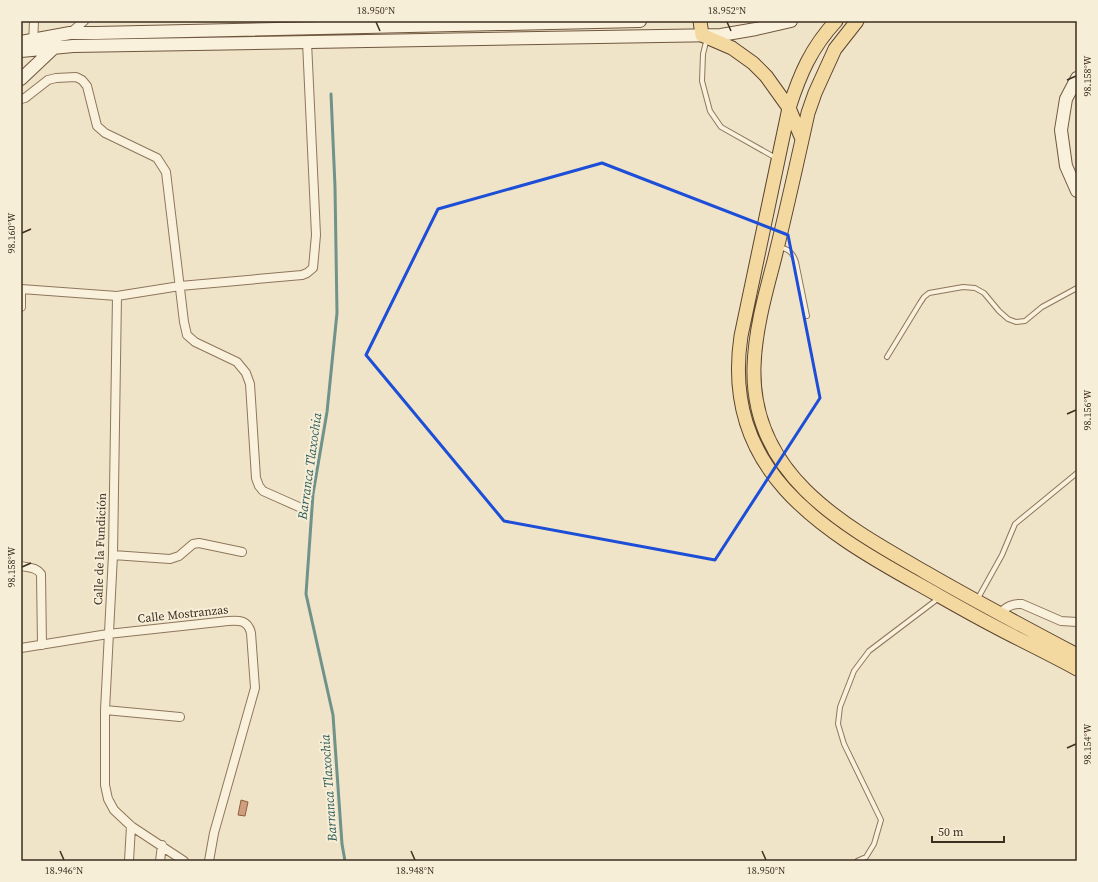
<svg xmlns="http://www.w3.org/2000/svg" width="1098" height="882" font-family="'Source Serif 4',serif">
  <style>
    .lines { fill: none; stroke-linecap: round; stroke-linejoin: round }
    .stream { stroke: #6f938a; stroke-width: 3 }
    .building { fill: #cf9f7d; stroke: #8d5f41 }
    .lane-casing { stroke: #8d765c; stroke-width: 6 }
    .street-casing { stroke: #8d765c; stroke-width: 10 }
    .secondary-casing { stroke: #6f573f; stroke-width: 14 }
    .primary-casing { stroke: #5b4430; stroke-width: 15 }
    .lane { stroke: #faf1dc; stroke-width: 4 }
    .street { stroke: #faf1dc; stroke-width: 8 }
    .secondary { stroke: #faf1dc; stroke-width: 12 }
    .primary { stroke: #f3d9a0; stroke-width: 13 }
    .marked { fill: none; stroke: #1d4ed8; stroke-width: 3; stroke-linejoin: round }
    .ticks { fill: none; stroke: #3d2e20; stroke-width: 1.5 }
    .labels { text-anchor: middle; stroke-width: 4; stroke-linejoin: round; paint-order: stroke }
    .street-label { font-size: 12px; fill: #3d2e20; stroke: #f7eed8 }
    .water-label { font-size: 13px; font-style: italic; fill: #2f5d5a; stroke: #f7eed8 }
    .neatline { fill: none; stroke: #3d2e20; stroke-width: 1.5 }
    .ticks-label { font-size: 10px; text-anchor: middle; fill: #3d2e20 }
  </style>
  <rect width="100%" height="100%" fill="#f0e4c8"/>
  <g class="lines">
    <path class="stream" d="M331,94L335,187L337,313L327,412L313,494L306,594L333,715L342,844L345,861"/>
  </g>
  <path class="building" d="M241,800L248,802L245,816L238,815Z"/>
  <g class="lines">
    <g class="lane-casing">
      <path id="lane" d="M707,38L703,54L702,81L710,111L721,127L776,158
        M779,247C789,249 793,253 796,262L807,316
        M887,357L920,303L924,297L929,293L963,287L975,288L984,293L999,311L1008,319L1016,322L1025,321L1042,307L1077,288
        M977,600L1002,555L1015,524L1077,473
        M857,861L866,857L874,844L881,820L844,744L838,724L840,707L854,671L869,651L939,598"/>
    </g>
    <g class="street-casing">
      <path id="street" d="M70,33L84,21
        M33,45L34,21
        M21,99L25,98L48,80L56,78L76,77L82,80L87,86L97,126L105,133L157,158L166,172L184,322L187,335L195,342L237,362L246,373L250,384L256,478L259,486L263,491L299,507
        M21,289L117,296L180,286L302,275L307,273L313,268L316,235L307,42
        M117,296L113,555L105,710V785L108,799L114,810L131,826L184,861
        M21,307V289
        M113,555L170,559L179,556L193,544L199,543L242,552
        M21,566C29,568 36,567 41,574L42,645
        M998,614C1006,608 1011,603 1022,604L1061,621L1077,622
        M21,648L108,634L228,621C239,620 248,620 251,633L255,688L214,833L209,861
        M105,710L180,717
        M129,861L131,826
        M160,861L162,845"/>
    </g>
    <g class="secondary-casing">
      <path id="secondary" d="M21,42L70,33H96L640,21
        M21,51L73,46L721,35L756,29L791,21
        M1077,78L1066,99L1061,130L1066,166L1077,191
        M21,79L57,45"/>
    </g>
    <g class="primary-casing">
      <path id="primary" d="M700,21L702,35L732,48L753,63L766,76L789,108L802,139
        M836,21C811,48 800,74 789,108L741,336C721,469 819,529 920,585C945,599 969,613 994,626C1022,641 1050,654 1077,669
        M857,21L835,49L815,93L808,113C797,163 786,212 774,261C765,295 755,331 754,367C751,475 843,525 925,572C975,601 1026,628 1077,655"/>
    </g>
    <use href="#lane" class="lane"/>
    <use href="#street" class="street"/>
    <use href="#secondary" class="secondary"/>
    <use href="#primary" class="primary"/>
  </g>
  <path class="marked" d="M602,163L788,235L820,398L715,560L504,521L366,355L438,209Z"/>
  <path class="ticks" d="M376,22L380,31M727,22L731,31M1067,80L1076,76M22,233L31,229M1067,414L1076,410M22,567L31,563M1067,748L1076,744M60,851L64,860M411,851L415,860M762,851L766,860"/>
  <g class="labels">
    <g class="street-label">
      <text transform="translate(100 549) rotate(-88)" y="4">Calle de la Fundición</text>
      <text transform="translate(183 614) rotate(-6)" y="4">Calle Mostranzas</text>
    </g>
    <g class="water-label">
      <text transform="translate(309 466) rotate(-82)" y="5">Barranca Tlaxochia</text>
      <text transform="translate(328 788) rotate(-94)" y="5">Barranca Tlaxochia</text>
    </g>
  </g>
  <rect width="1098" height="882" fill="none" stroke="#f7eed8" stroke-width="44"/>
  <path d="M932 836v6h72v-6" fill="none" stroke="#3d2e20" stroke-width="2"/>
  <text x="938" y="836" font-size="12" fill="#3d2e20" stroke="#f7eed8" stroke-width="3" paint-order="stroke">50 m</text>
  <rect x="22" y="22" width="1054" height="838" class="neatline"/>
  <g class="ticks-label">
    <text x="376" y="14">18.950°N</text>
    <text x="727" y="14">18.952°N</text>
    <text transform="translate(1087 76) rotate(-90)" y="4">98.158°W</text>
    <text transform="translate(11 233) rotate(-90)" y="4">98.160°W</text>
    <text transform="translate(1087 410) rotate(-90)" y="4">98.156°W</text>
    <text transform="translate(11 567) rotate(-90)" y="4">98.158°W</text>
    <text transform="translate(1087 744) rotate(-90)" y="4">98.154°W</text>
    <text x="64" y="874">18.946°N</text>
    <text x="415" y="874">18.948°N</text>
    <text x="766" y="874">18.950°N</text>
  </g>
</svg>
